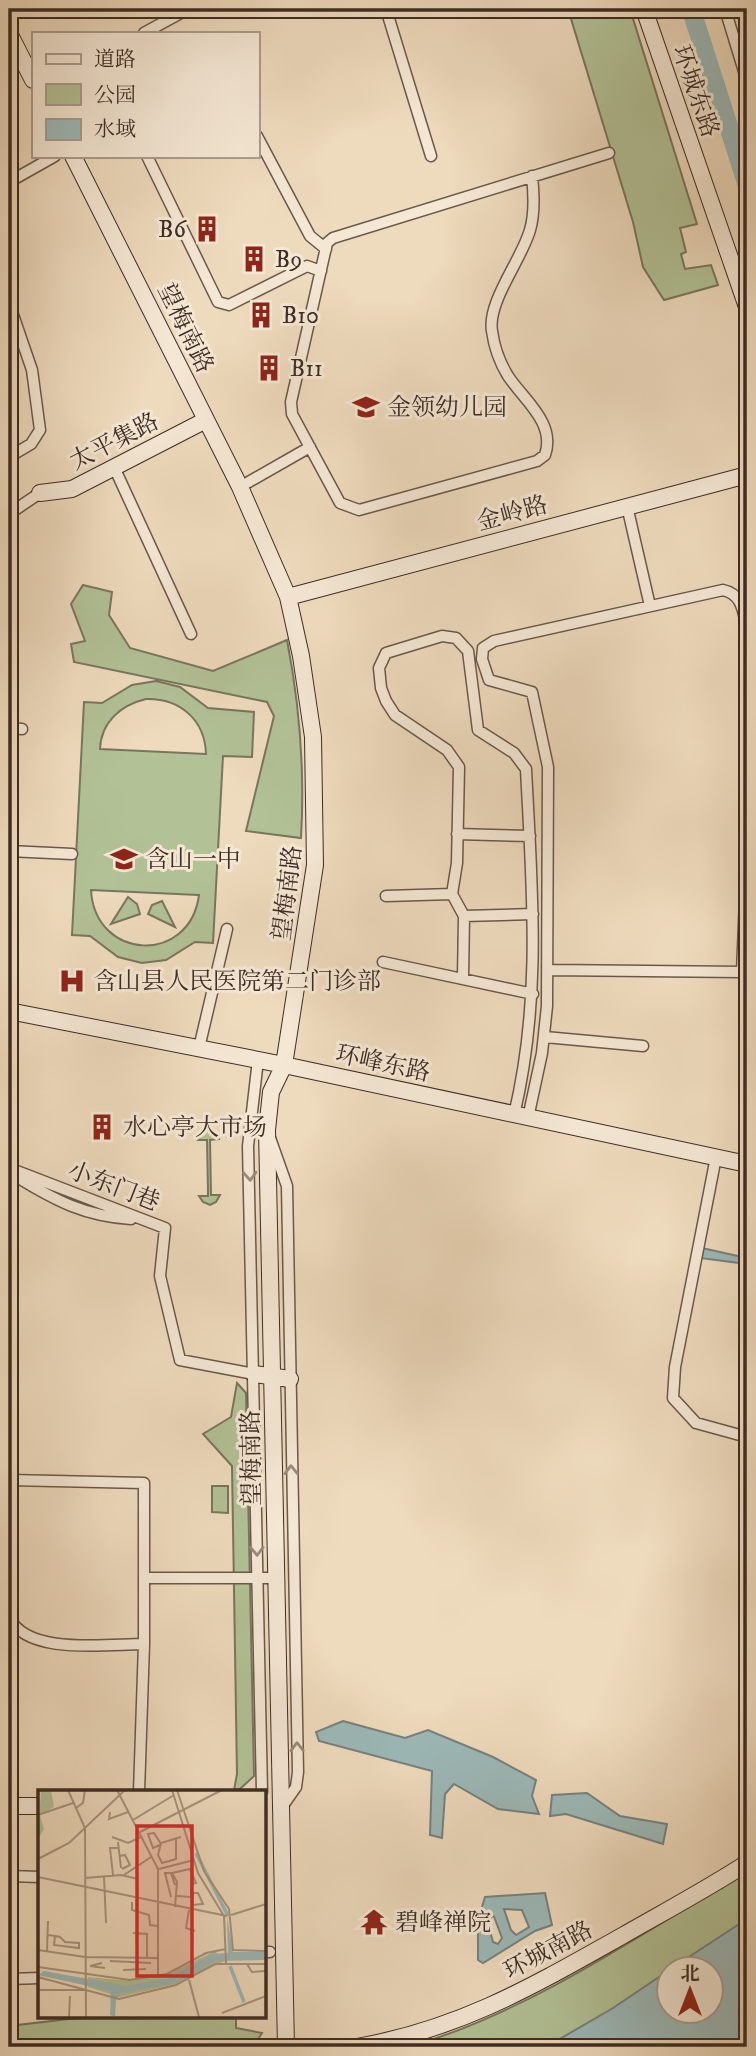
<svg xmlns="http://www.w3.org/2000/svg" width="756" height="2056" font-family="'IM FELL DW Pica','Noto Serif SC',serif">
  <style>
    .green { fill: #b2c196; stroke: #78765e; stroke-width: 2; fill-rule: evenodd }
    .water { fill: #9cb9b9; stroke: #76817e; stroke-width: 2; fill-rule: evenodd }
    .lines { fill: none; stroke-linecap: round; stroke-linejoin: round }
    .river { stroke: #9cb9b9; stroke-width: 19 }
    .street-casing { stroke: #6a584b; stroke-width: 13 }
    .secondary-casing { stroke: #3e2c25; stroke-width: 18 }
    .street { stroke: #f4e7d4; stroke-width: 10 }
    .secondary { stroke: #f4e7d4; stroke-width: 16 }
    .oneway { stroke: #998a7c }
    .labels { text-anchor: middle; stroke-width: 6; stroke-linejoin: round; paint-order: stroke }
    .street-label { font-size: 24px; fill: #3e2c25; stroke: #f4e7d4 }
    .poi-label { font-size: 24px; fill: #3e2c25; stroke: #f4e7d4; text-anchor: start }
    .inset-river { fill: none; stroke: #9cb9b9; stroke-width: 3.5 }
    .inset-road { fill: none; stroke: #a89480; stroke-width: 2 }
    .view { fill: #d62828; fill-opacity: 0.15; stroke: #d62828; stroke-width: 3.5 }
    .inset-edge { fill: none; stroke: #3e2c25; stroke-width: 3.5 }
  </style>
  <rect width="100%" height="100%" fill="#eedabd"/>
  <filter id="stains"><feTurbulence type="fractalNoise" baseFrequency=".00286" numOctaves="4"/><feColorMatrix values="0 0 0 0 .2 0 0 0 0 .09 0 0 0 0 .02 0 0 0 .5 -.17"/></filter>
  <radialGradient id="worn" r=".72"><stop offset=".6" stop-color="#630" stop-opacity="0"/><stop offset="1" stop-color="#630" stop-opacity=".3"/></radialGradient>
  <path class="green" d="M568,9H630L697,224L680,228L686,252L681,254L685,269L711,265L718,285L664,300L643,267L633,222Z
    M83,585L112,592L109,615L130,648L213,671L287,640C300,707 305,770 301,838L246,831L274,716L267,702L74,662L71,644L85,641L71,604Z
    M156,681L180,687L208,708L254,712L252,757L223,756L213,943L195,942L166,960L142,963L118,957L90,936L72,935L84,702L102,703L132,685ZM146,699C180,698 205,720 206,754L100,749C101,722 121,705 146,699ZM91,890L198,895H199C190,965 95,961 91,890Z
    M128,897L137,904L140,914L111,924Z
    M162,901L175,927L148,914L152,905Z
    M209,1130L216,1133L219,1139L210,1140L211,1195H220L216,1202L210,1205L203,1202L199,1196H208V1191L207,1140H198L202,1133Z
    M237,1383L246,1393L254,1776L240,1789L234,1790L237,1774L232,1466L203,1434L231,1417Z
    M212,1486H228V1513L212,1512Z
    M747,1870V2047H409C531,2011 640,1935 747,1870ZM668,1968H710V2010H668Z
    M94,2016H236V2028L262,2033L255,2044L227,2047H9V2026Z"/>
  <path class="water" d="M702,1248L747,1258V1264L700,1258Z
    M747,1607V1639L740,1638V1612Z
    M343,1721L405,1738L428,1730L493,1757L536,1780L532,1796L539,1814L498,1809L454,1784L445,1794L442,1838L430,1835L432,1771L319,1741L316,1732Z
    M587,1793L620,1816L667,1824L663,1844L566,1814L550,1816L552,1795Z
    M545,1893L552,1925L535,1931L483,1963L478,1960V1920L485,1897ZM504,1909L522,1910L529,1927L516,1935L511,1930ZM493,1914L502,1938L498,1944L493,1942L488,1924Z
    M747,1919V2047H546L613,2008L668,1971V2010H710V1968H672Z"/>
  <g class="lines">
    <path class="river" d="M691,9L747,184"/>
    <g class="street-casing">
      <path id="street" d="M386,9L431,156
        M725,9L747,81
        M144,33L188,9
        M257,136L310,236L326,249
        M147,156L218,302L229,305L307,266L321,271
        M532,176C534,194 535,213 530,230C522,259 487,302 492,331C494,346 500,363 508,376C524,400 556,423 545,455L537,461L359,510L340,503L292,414L291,402L327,243L333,238L609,153
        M9,182L55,156
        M9,303L32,370L40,430L31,444L9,457
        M114,467L191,634
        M240,487L310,447
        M627,506L650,606
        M9,514L40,493
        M747,659V672
        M9,728L22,729
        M457,834L530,836
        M9,851L72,854
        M386,896L452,894
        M464,916L533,914
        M383,962L533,994
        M549,970L742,972L747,850
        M463,978L464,916L452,894L457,863L459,767L447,750L395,715L386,701L381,688L379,668L386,653L442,636L456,638L468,651L478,730L514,753L526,769C532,888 542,998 514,1115
        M545,1037L643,1046
        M199,1048L227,929
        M258,1060L248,1146L262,1792
        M528,1118L542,1053L547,1006L548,767L532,692L489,680L482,659L483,648L494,641L723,590C742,594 743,611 747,628
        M270,1138L287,1186L298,1772L296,1787L282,1807
        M716,1157L675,1367L673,1398L696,1423L747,1437
        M9,1168L165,1228L160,1276L180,1360L254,1374
        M17,1177C56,1201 85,1216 131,1219
        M9,1480L144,1483V1644L139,1792
        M144,1578H276
        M9,1599L12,1480
        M9,1617C27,1656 107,1644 144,1644
        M9,1876L40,1877
        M264,1952H270
        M9,1979L40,1978"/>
    </g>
    <g class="secondary-casing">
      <path id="secondary" d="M644,9L747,307
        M9,33L33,80
        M73,156L240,487L288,597L301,656L313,737L315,865L284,1065L271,1092L267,1130L286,2047
        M40,493L72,489L206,420
        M288,597L747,475
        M9,1011L284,1065L747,1164
        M254,1374L290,1379
        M9,1806H40
        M357,2047C460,2029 533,1986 622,1936C664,1912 707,1889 747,1863"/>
    </g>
    <use href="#street" class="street"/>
    <use href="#secondary" class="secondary"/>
  </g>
  <defs><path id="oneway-chevron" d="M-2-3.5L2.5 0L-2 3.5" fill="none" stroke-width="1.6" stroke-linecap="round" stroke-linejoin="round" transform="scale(1.75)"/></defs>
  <g class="oneway">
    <use href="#oneway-chevron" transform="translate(250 1176) rotate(87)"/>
    <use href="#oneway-chevron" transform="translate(291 1470) rotate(-91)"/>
    <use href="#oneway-chevron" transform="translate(257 1551) rotate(89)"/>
    <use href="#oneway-chevron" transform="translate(297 1747) rotate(-91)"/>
  </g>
  <defs>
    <g id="building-bare" transform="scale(2.1)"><path d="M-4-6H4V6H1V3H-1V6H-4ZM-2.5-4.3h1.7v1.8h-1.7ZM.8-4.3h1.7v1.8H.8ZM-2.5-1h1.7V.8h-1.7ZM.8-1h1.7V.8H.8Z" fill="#8f2418" stroke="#f4e7d4" stroke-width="2.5" paint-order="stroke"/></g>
    <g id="school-bare" transform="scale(2.1)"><path d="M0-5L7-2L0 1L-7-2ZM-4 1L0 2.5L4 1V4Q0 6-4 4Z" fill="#8f2418" stroke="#f4e7d4" stroke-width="2.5" paint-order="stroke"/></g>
    <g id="hospital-bare" transform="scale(2.1)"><path d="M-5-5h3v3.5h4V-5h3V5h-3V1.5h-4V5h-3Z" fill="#8f2418" stroke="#f4e7d4" stroke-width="2.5" paint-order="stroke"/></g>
    <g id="temple-bare" transform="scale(2.1)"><path d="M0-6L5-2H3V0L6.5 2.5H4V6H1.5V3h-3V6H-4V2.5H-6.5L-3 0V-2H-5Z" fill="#8f2418" stroke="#f4e7d4" stroke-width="2.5" paint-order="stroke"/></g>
  </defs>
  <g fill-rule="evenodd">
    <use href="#building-bare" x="207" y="229"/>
    <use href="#building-bare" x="254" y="259"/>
    <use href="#building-bare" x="261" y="315"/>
    <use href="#building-bare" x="269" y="368"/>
    <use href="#school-bare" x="366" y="407"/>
    <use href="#school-bare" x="124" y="859"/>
    <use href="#hospital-bare" x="72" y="981"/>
    <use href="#building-bare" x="102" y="1127"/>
    <use href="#temple-bare" x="374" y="1922"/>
  </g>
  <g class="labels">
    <g class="street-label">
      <text transform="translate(696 91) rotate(71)" y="8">环城东路</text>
      <text transform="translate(186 328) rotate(64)" y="8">望梅南路</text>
      <text transform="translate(114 441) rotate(-27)" y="8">太平集路</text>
      <text transform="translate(512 513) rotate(-15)" y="8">金岭路</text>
      <text transform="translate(287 893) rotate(-83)" y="8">望梅南路</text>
      <text transform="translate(383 1063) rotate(12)" y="8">环峰东路</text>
      <text transform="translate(114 1186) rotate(21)" y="8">小东门巷</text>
      <text transform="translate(251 1458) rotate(-91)" y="8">望梅南路</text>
      <text transform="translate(548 1950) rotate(-28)" y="8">环城南路</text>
    </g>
    <g class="poi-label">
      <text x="186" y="237" text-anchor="end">B6</text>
      <text x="275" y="267">B9</text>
      <text x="282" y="323">B10</text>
      <text x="290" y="376">B11</text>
      <text x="387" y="415">金领幼儿园</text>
      <text x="145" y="867">含山一中</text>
      <text x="93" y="989">含山县人民医院第二门诊部</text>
      <text x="123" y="1135">水心亭大市场</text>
      <text x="395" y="1930">碧峰禅院</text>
    </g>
  </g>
  <g transform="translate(38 1790)">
    <rect width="228" height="228" fill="#eedabd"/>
    <path d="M3,0H13L16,17L2,25L6,39L0,49ZM177,161L187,171L138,194L81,207L50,197V187L81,190L129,185Z" fill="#b2c196"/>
    <path d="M189,127L195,162H227V170L178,171L137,193L83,203L78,210L77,227L72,225L73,201L0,185L6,181L89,196L131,188L174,164L190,163Z" fill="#9cb9b9"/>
    <path class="inset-river" d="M158,63L190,126M192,176L206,212"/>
    <path class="inset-road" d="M30,0L47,38L48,227M79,0L120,79V186M134,0L160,83L186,126L188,173M139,0L166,81L191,119L195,160L228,161M38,18L45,13L47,0M72,22L71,29L90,22M0,25L35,13M95,30L136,5M102,42L184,0M74,47L90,53L103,47M138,49V69L124,73L120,65L123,53L143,47M80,52L83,78M122,55L115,58L110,44L116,43L123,54M82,66L87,65L92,75L84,79M0,69L31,53L87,0M121,79L156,70M75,85L72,58H80M86,85L113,67M66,86L68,133M0,87L189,126M47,88L83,85L100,89M133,107L127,83H133L137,95M94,112V120L111,125L112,135L120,136M154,115L165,114L160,103H155V115M137,117L139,92L134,83L152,79L158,93L153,94V107L139,106M151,120L148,138L157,141M193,125L228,114M95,143L109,144V167M10,145L17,146L22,147L27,152L41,153V158L16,155L17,146M0,160L47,167L119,168M9,161L10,131M72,171L113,173M64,173L52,176L67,178M209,174L214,182L228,181M0,177L92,190L129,184L168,163L188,159M85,180L108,179M0,187L81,209L138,195L177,174H228M151,190L161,227M0,200H48M184,223L228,206M31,227L32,206"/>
    <path class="view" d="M99,36H154V186H99Z"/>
    <rect width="228" height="228" class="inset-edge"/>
  </g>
  <rect width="756" height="2056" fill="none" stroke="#eedabd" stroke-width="35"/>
  <rect x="10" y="10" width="735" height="2035" fill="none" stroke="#3e2c25" stroke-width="3.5"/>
  <rect x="18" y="18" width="721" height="2021" fill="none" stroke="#3e2c25" stroke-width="2"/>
  <rect x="32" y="32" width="228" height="126" fill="#f4e7d4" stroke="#ab9c8e" stroke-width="2"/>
  <rect x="46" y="54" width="35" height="10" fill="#f4e7d4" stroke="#ab9c8e" stroke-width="2"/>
  <text x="94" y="66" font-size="21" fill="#3e2c25">道路</text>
  <rect x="46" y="84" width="35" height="21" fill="#b2c196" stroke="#ab9c8e" stroke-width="2"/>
  <text x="94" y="102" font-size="21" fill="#3e2c25">公园</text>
  <rect x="46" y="119" width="35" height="21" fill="#9cb9b9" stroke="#ab9c8e" stroke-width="2"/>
  <text x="94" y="136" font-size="21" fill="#3e2c25">水域</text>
  <g transform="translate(690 1990)"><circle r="33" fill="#f4e7d4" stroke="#ab9c8e" stroke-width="2"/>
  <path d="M0-5L12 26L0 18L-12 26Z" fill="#8f2418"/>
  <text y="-10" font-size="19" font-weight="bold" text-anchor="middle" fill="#3e2c25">北</text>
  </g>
  <rect width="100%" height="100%" filter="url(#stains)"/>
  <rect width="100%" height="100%" fill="url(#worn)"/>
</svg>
